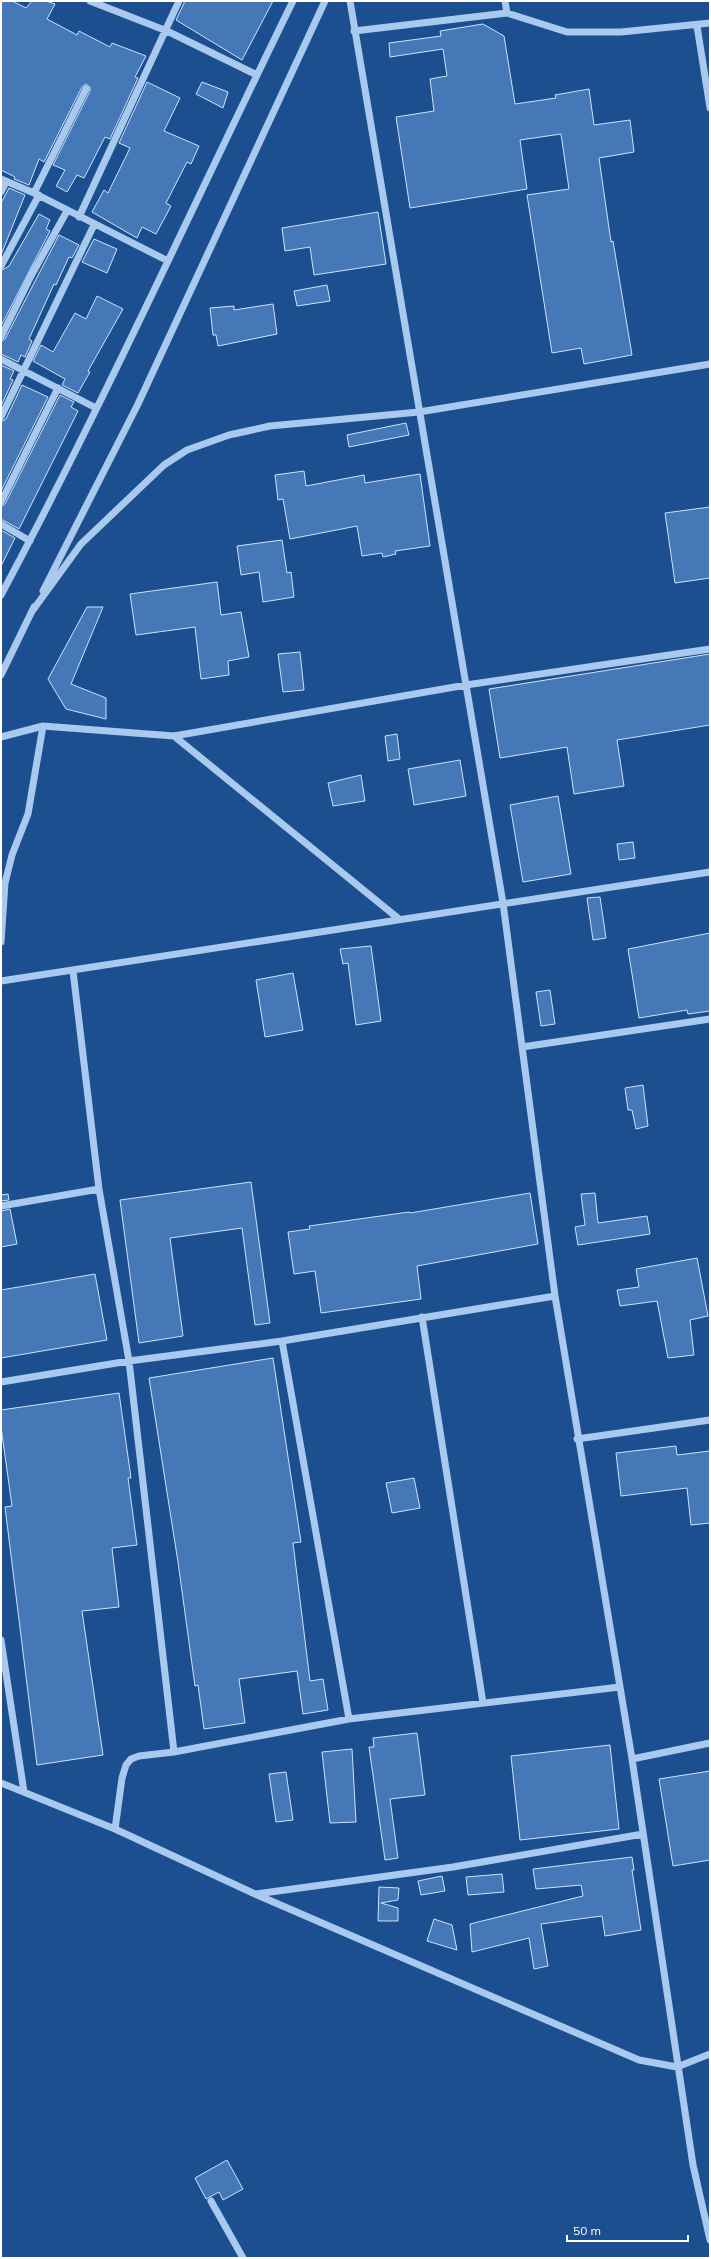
<svg xmlns="http://www.w3.org/2000/svg" width="711" height="2259" font-family="Mulish,sans-serif">
  <style>
    .building { fill: #4478b7; stroke: #cfe3fa }
    .lines { fill: none; stroke-linecap: round; stroke-linejoin: round }
    .minor { stroke: #a9c9ee; stroke-width: 7 }
  </style>
  <rect width="100%" height="100%" fill="#1b4f8f"/>
  <path class="building" d="M1,1H12L26,8L32,1H46L55,4L47,19L77,35L79,31L110,47L112,43L146,56L135,77L138,78L110,139L105,137L84,178L77,175L67,192L56,186L65,170L53,165L90,91V87L86,84L82,87L44,162L39,159L29,185L14,179L15,177L1,170Z
    M185,1H273L242,60L176,20Z
    M483,24L504,36L515,104L556,98L555,95L589,89L594,125L630,120L634,152L599,158L611,242L613,241L632,355L584,364L581,348L552,353L527,195L569,189L561,134L520,140L527,189L410,208L396,117L434,111L430,79L447,76L443,49L390,57L389,43L441,36L440,31Z
    M147,82L180,98L164,131L199,146L191,164L187,162L166,203L171,206L156,234L142,227L137,238L92,212L104,190L108,193L130,148L119,143Z
    M202,82L228,92L223,108L196,94Z
    M9,188L25,195L1,255V203Z
    M378,212L386,264L314,275L310,247L285,251L282,228Z
    M39,214L50,220L46,229L50,231L1,326V271L9,266Z
    M59,235L79,245L72,258L69,257L56,285L54,284L29,339L32,341L25,357L21,355L18,362L1,354V342L5,339Z
    M94,239L117,249L107,273L82,262Z
    M327,285L330,301L297,306L294,291Z
    M97,296L123,309L88,371L90,372L78,393L62,385L65,379L33,361L41,345L53,352L75,313L86,319Z
    M273,304L277,334L218,346L216,335H213L210,308L234,306V310Z
    M1,365L14,371L10,379L13,380L1,406Z
    M22,385L48,397L1,491V422L6,419Z
    M60,395L74,402L71,407L78,411L19,529L1,519V507L5,504Z
    M406,423L409,435L349,447L347,435Z
    M304,471L306,486L364,475L365,483L420,474L430,546L395,551L396,554L383,557L382,553L362,556L357,526L290,539L283,499L278,500L275,475Z
    M710,507V578L675,583L665,513Z
    M1,530L15,538L1,566Z
    M282,540L287,573L291,572L294,597L263,602L259,572L241,575L237,546Z
    M217,582L221,615L241,612L249,657L228,661L229,675L201,679L195,627L136,635L130,594Z
    M87,607H103L71,684L106,698V719L66,709L48,679Z
    M300,652L304,690L283,692L278,654Z
    M710,654V725L617,740L624,786L574,794L567,747L500,758L489,689Z
    M397,734L400,759L388,761L385,736Z
    M460,760L466,796L414,805L408,769Z
    M361,775L365,801L333,806L328,783Z
    M558,796L571,874L523,882L510,805Z
    M633,842L635,858L619,860L617,844Z
    M600,897L606,938L593,940L587,898Z
    M710,933V1011L688,1014L687,1010L639,1018L628,949Z
    M371,946L381,1021L356,1025L348,963L343,964L340,949Z
    M293,973L303,1030L265,1037L256,980Z
    M550,990L555,1024L541,1026L536,992Z
    M643,1085L648,1126L636,1129L632,1110H628L625,1088Z
    M251,1182L270,1323L255,1325L242,1228L170,1238L183,1336L139,1343L120,1200Z
    M530,1193L538,1244L417,1266L421,1299L321,1313L315,1271L294,1274L288,1232L310,1229L309,1226L409,1212L410,1213Z
    M595,1193L598,1223L647,1216L650,1234L578,1245L575,1227L585,1225L581,1194Z
    M8,1194L9,1200L1,1201V1195Z
    M10,1209L17,1244L1,1247V1211Z
    M697,1258L708,1316L690,1320L694,1355L668,1358L657,1301L620,1306L617,1290L639,1287L636,1269Z
    M95,1274L107,1340L1,1358V1290Z
    M273,1358L301,1542L293,1543L310,1681L323,1679L328,1710L303,1714L297,1671L239,1679L245,1723L204,1729L198,1685L195,1686L178,1562L149,1378Z
    M119,1393L131,1478H128L137,1545L112,1548L119,1607L82,1611L103,1755L37,1765L5,1507L12,1506L1,1427V1410Z
    M676,1446L677,1455L710,1451V1523L691,1525L687,1488L621,1496L616,1453Z
    M414,1478L420,1508L392,1513L386,1483Z
    M417,1733L425,1795L390,1799L398,1858L385,1860L369,1747H374L373,1738Z
    M610,1745L619,1829L520,1840L511,1756Z
    M352,1749L356,1822L330,1823L322,1752Z
    M710,1771V1860L673,1866L659,1779Z
    M286,1772L293,1820L276,1822L269,1774Z
    M632,1857L634,1870H632L641,1930L605,1936L602,1916L541,1924L548,1966L534,1969L529,1938L472,1952L470,1924L583,1896L581,1885L536,1889L533,1869Z
    M502,1874L504,1892L468,1895L466,1877Z
    M442,1876L445,1891L421,1895L418,1881Z
    M379,1887L399,1888L398,1900L381,1903L398,1908V1921H378Z
    M434,1919L452,1925L457,1950L427,1941Z
    M227,2160L243,2189L223,2200L219,2192L206,2199L195,2178Z"/>
  <g class="lines">
    <path class="minor" d="M90,1L167,31L257,75
      M350,1L503,903L555,1296L632,1759L693,2165L710,2240
      M505,1L507,13
      M697,26L710,108
      M354,31L507,13L567,32H621L710,23
      M1,179L34,193L168,261
      M1,192L6,182
      M34,193L86,89
      M79,217L179,1
      M1,266L39,195
      M1,337L31,276L67,211
      M1,359L96,408
      M1,417L94,225
      M1,502L58,388
      M1,524L30,541
      M43,591L138,404L325,1
      M1,595C105,401 196,199 293,1
      M33,610L81,544L164,465L187,450L229,435L270,426L419,412L710,364
      M1,675L34,607
      M174,736L399,919
      M1,737L43,726L174,736L466,685L710,649
      M1,942L5,883L12,855L28,814L43,726
      M73,971L99,1189L129,1361L174,1752
      M1,981L710,872
      M522,1047L710,1019
      M1,1206L99,1189
      M422,1317L483,1703
      M282,1341L349,1719
      M1,1382L129,1361L282,1341L555,1296
      M577,1439L710,1420
      M1,1640L24,1792
      M632,1759L710,1743
      M1,1783L115,1829L255,1894L639,2060L677,2067L710,2054
      M115,1829L122,1778L126,1765L131,1759L139,1756L174,1752L349,1719L620,1687
      M256,1894L453,1867L643,1834
      M211,2201L243,2258"/>
  </g>
  <rect width="711" height="2259" fill="none" stroke="#ffffff" stroke-width="4"/>
  <path d="M567 2235v6h121v-6" fill="none" stroke="#ffffff" stroke-width="2"/>
  <text x="573" y="2235" font-size="12" fill="#ffffff" stroke="#1b4f8f" stroke-width="3" paint-order="stroke">50 m</text>
</svg>
